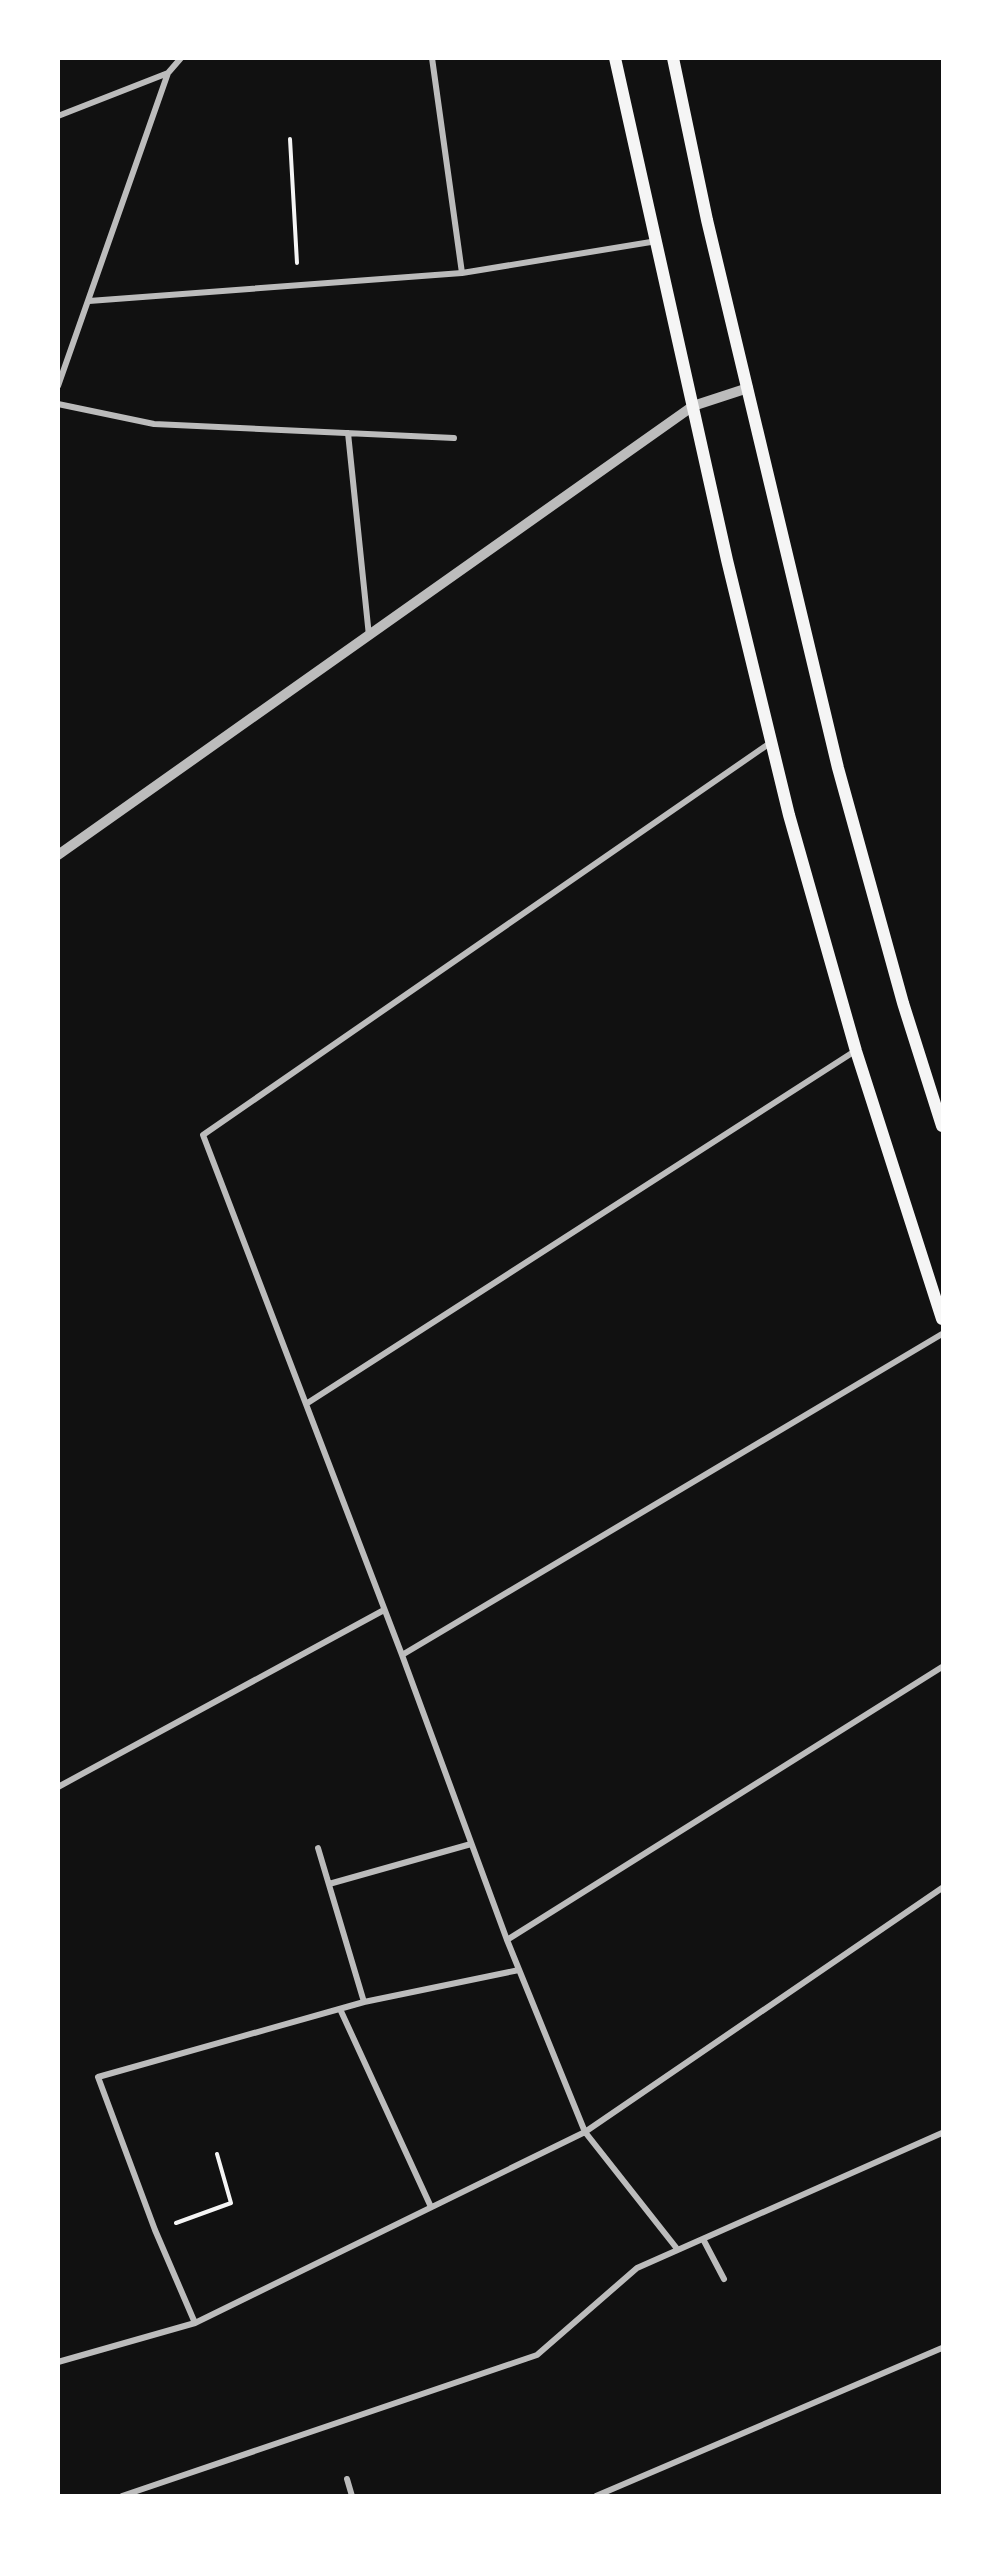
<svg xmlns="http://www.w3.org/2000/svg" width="1001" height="2554" font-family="'Asap Condensed',sans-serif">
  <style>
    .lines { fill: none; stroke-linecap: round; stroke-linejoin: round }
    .path { stroke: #f5f5f5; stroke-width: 4 }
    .minor { stroke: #bcbcbc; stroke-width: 6 }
    .tertiary { stroke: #bcbcbc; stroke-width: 10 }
    .secondary { stroke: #f5f5f5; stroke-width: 12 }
  </style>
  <rect width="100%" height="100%" fill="#111"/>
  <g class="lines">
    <path class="path" d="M290,139L297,263
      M176,2223L231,2203L217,2154"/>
    <path class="minor" d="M432,58L462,273
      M58,116L168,73
      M89,301L462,273L657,241
      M58,386L168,73L181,58
      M58,404L154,424L454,438
      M348,433L369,636
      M306,1404L855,1051
      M402,1655L942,1334
      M58,1787L384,1610
      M329,1884L471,1844
      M507,1940L942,1667
      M364,2002L519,1970
      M340,2009L431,2207
      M703,2239L724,2279
      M678,2250L585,2132L507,1940L402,1655L203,1135L770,743
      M195,2323L155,2230L98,2077L364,2002L318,1848
      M58,2362L195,2323L585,2132L942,1888
      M347,2479L352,2496
      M122,2496L537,2355L637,2268L942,2133
      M596,2496L942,2348"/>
    <path class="tertiary" d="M58,855L693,406L748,388"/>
    <path class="secondary" d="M615,58L727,560L789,815L856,1051L942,1319
      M673,58L707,220L838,768L903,1003L942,1126"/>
  </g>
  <rect width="1001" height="2554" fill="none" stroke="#ffffff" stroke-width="120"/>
</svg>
